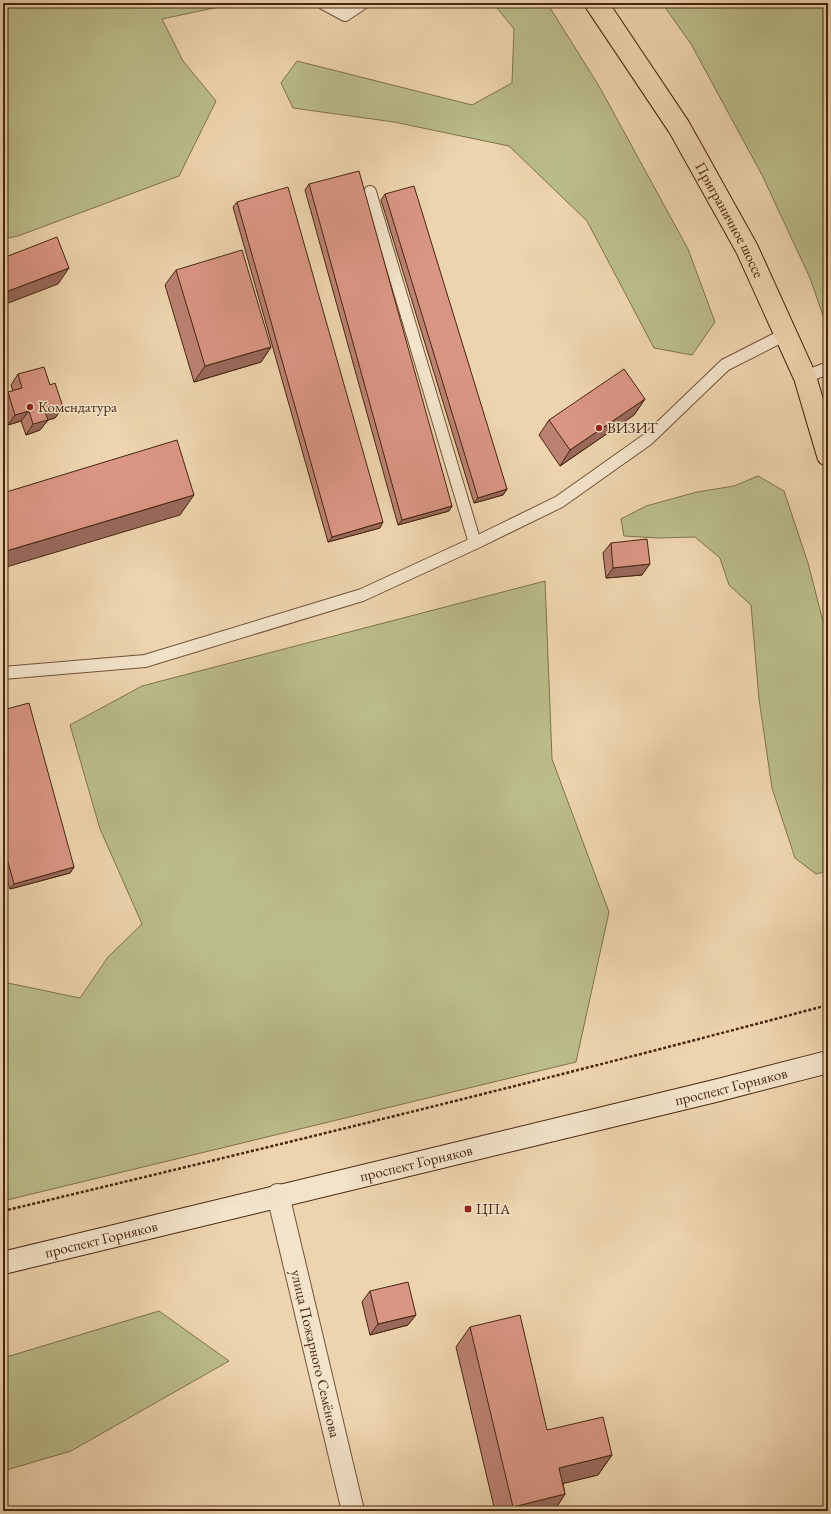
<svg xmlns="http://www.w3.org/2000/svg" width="831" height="1514" font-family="'EB Garamond',serif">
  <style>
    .green { fill: #babc89; stroke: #80714c }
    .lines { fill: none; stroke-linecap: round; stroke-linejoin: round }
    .lane-casing { stroke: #705237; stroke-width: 14 }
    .street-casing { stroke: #705237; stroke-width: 24 }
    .secondary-casing { stroke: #46260f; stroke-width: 24 }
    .primary-casing { stroke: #46260f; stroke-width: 24 }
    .path { stroke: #46260f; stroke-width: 2.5; stroke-dasharray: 3 2; stroke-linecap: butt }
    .lane { stroke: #f3e3ca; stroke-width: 12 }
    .street { stroke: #f3e3ca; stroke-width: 22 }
    .secondary { stroke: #f3e3ca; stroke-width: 22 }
    .primary { stroke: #edd4ae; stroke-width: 22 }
    .wall { fill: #bb8172; stroke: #46260f }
    .shaded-wall { fill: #99695c; stroke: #46260f }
    .building { fill: #da9684; stroke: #46260f }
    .poi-dot { fill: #8f2418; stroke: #f3e3ca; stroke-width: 1.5 }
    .labels { text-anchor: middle; stroke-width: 3; stroke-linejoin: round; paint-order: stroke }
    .street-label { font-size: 15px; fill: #46260f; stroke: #f3e3ca }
    .poi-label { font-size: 15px; fill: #46260f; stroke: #f3e3ca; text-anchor: start }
  </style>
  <rect width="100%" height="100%" fill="#edd4ae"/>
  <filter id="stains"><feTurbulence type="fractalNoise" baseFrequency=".005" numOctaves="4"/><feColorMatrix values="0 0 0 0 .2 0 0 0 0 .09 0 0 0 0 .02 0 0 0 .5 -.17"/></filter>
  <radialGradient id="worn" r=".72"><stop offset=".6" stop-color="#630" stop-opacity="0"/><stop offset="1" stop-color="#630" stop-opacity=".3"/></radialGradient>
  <path class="green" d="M3,3H237L162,19L183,61L216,101L179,176L18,236L3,239Z
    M493,3H547L599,86L688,249L715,322L692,355L654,348L587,221L509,146L394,122L293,108L281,83L297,61L472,105L512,83L514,29Z
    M662,3H828V330L810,278L762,175L691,44Z
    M758,476L784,491L808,563L828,641V871L816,874L795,858L772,788L759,699L751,605L729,585L720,558L695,537L659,538L624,536L621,519L646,506L697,492L734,486Z
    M545,581L552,759L609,912L576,1062L3,1201V982L80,998L108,957L142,924L100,829L70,725L142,686Z
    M159,1311L229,1361L71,1451L3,1471V1358Z"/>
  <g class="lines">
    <g class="lane-casing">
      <path id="lane" d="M323,3L345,15L363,3
        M370,192L475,543
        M805,377L828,368
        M3,673L145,661L362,595L475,543L559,502L648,439L725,365L786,334"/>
    </g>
    <g class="street-casing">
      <g id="street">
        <path id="s1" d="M278,1195L353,1511"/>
      </g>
    </g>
    <g class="secondary-casing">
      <g id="secondary">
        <path id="s2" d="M3,1263L719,1090L828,1062"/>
      </g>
    </g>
    <g class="primary-casing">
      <g id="primary">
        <path id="s3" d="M596,3L679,127L747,249L805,377L828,455"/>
      </g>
    </g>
    <path class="path" d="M3,1211C279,1145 554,1078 828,1005"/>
    <use href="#lane" class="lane"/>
    <use href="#street" class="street"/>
    <use href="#secondary" class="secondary"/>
    <use href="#primary" class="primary"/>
  </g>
  <path class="wall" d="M309,184L452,506L449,511L398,525L305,190Z
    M385,194L507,489L503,495L474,503L381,200Z
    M237,202L380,528L328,542L233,207Z
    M176,270L271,347L261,362L194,382L165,285Z
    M18,374L50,385L63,407L55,418L48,420L40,430L26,435L21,421L8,425L3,410V400L8,392L13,391L11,385Z
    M645,399L634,415L560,466L539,435L549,420Z
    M611,543L642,575L606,578L603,553Z
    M3,710L74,867L70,873L10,889L3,864Z
    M370,1291L408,1325L370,1335L362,1302Z
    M470,1327L547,1430L612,1455L598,1475L563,1483L565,1494L554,1511H495L456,1347Z"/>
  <path class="shaded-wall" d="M69,268L58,284L3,305V293Z
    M271,347L261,362L194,382L205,366Z
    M645,399L634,415L560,466L570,450Z
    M63,407L55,418L48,420L40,430L26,435L33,424L45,412Z
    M29,411L21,421L8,425L15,415Z
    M507,489L503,495L474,503L478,498Z
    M194,495L180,515L3,568V552Z
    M452,506L449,511L398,525L402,520Z
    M383,522L380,528L328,542L332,537Z
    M650,564L642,575L606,578L613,568Z
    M74,867L70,873L10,889L14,884Z
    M416,1315L408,1325L370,1335L378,1324Z
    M612,1455L598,1475L545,1488L559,1468Z
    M565,1494L554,1511H510L513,1507Z"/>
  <path class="building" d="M359,171L452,506L402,520L309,184Z
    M414,186L507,489L478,498L385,194Z
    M288,187L383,522L332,537L237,202Z
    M57,237L69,268L3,293V258Z
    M242,250L271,347L205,366L176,270Z
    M44,367L50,385L55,383L63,407L45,412L48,420L33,424L29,411L15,415L8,392L22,388L18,374Z
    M624,369L645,399L570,450L549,420Z
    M177,440L194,495L3,552V493Z
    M647,539L650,564L613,568L611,543Z
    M29,703L74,867L14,884L3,844V710Z
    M408,1282L416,1315L378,1324L370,1291Z
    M520,1315L547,1430L603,1417L612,1455L559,1468L565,1494L513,1507L470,1327Z"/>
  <g class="poi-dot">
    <circle cx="30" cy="407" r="4"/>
    <circle cx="599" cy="428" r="4"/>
    <rect x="464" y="1205" width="8" height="8" rx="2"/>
  </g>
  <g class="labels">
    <g class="street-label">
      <text dy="5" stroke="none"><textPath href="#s3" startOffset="255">Приграничное шоссе</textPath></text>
      <text dy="5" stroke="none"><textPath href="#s2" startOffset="749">проспект Горняков</textPath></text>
      <text dy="5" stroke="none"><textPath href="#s2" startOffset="425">проспект Горняков</textPath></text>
      <text dy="5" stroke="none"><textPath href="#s2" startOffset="101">проспект Горняков</textPath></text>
      <text dy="5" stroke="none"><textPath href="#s1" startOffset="163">улица Пожарного Семёнова</textPath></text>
    </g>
    <g class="poi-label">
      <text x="38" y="412">Комендатура</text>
      <text x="607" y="433">ВИЗИТ</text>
      <text x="476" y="1214">ЦПА</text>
    </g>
  </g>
  <rect width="831" height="1514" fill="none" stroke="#edd4ae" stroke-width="16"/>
  <rect x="4" y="4" width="823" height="1506" fill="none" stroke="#46260f" stroke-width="2"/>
  <rect x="8" y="8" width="815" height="1498" fill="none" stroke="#46260f"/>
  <rect width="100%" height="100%" filter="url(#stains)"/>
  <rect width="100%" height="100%" fill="url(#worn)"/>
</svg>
